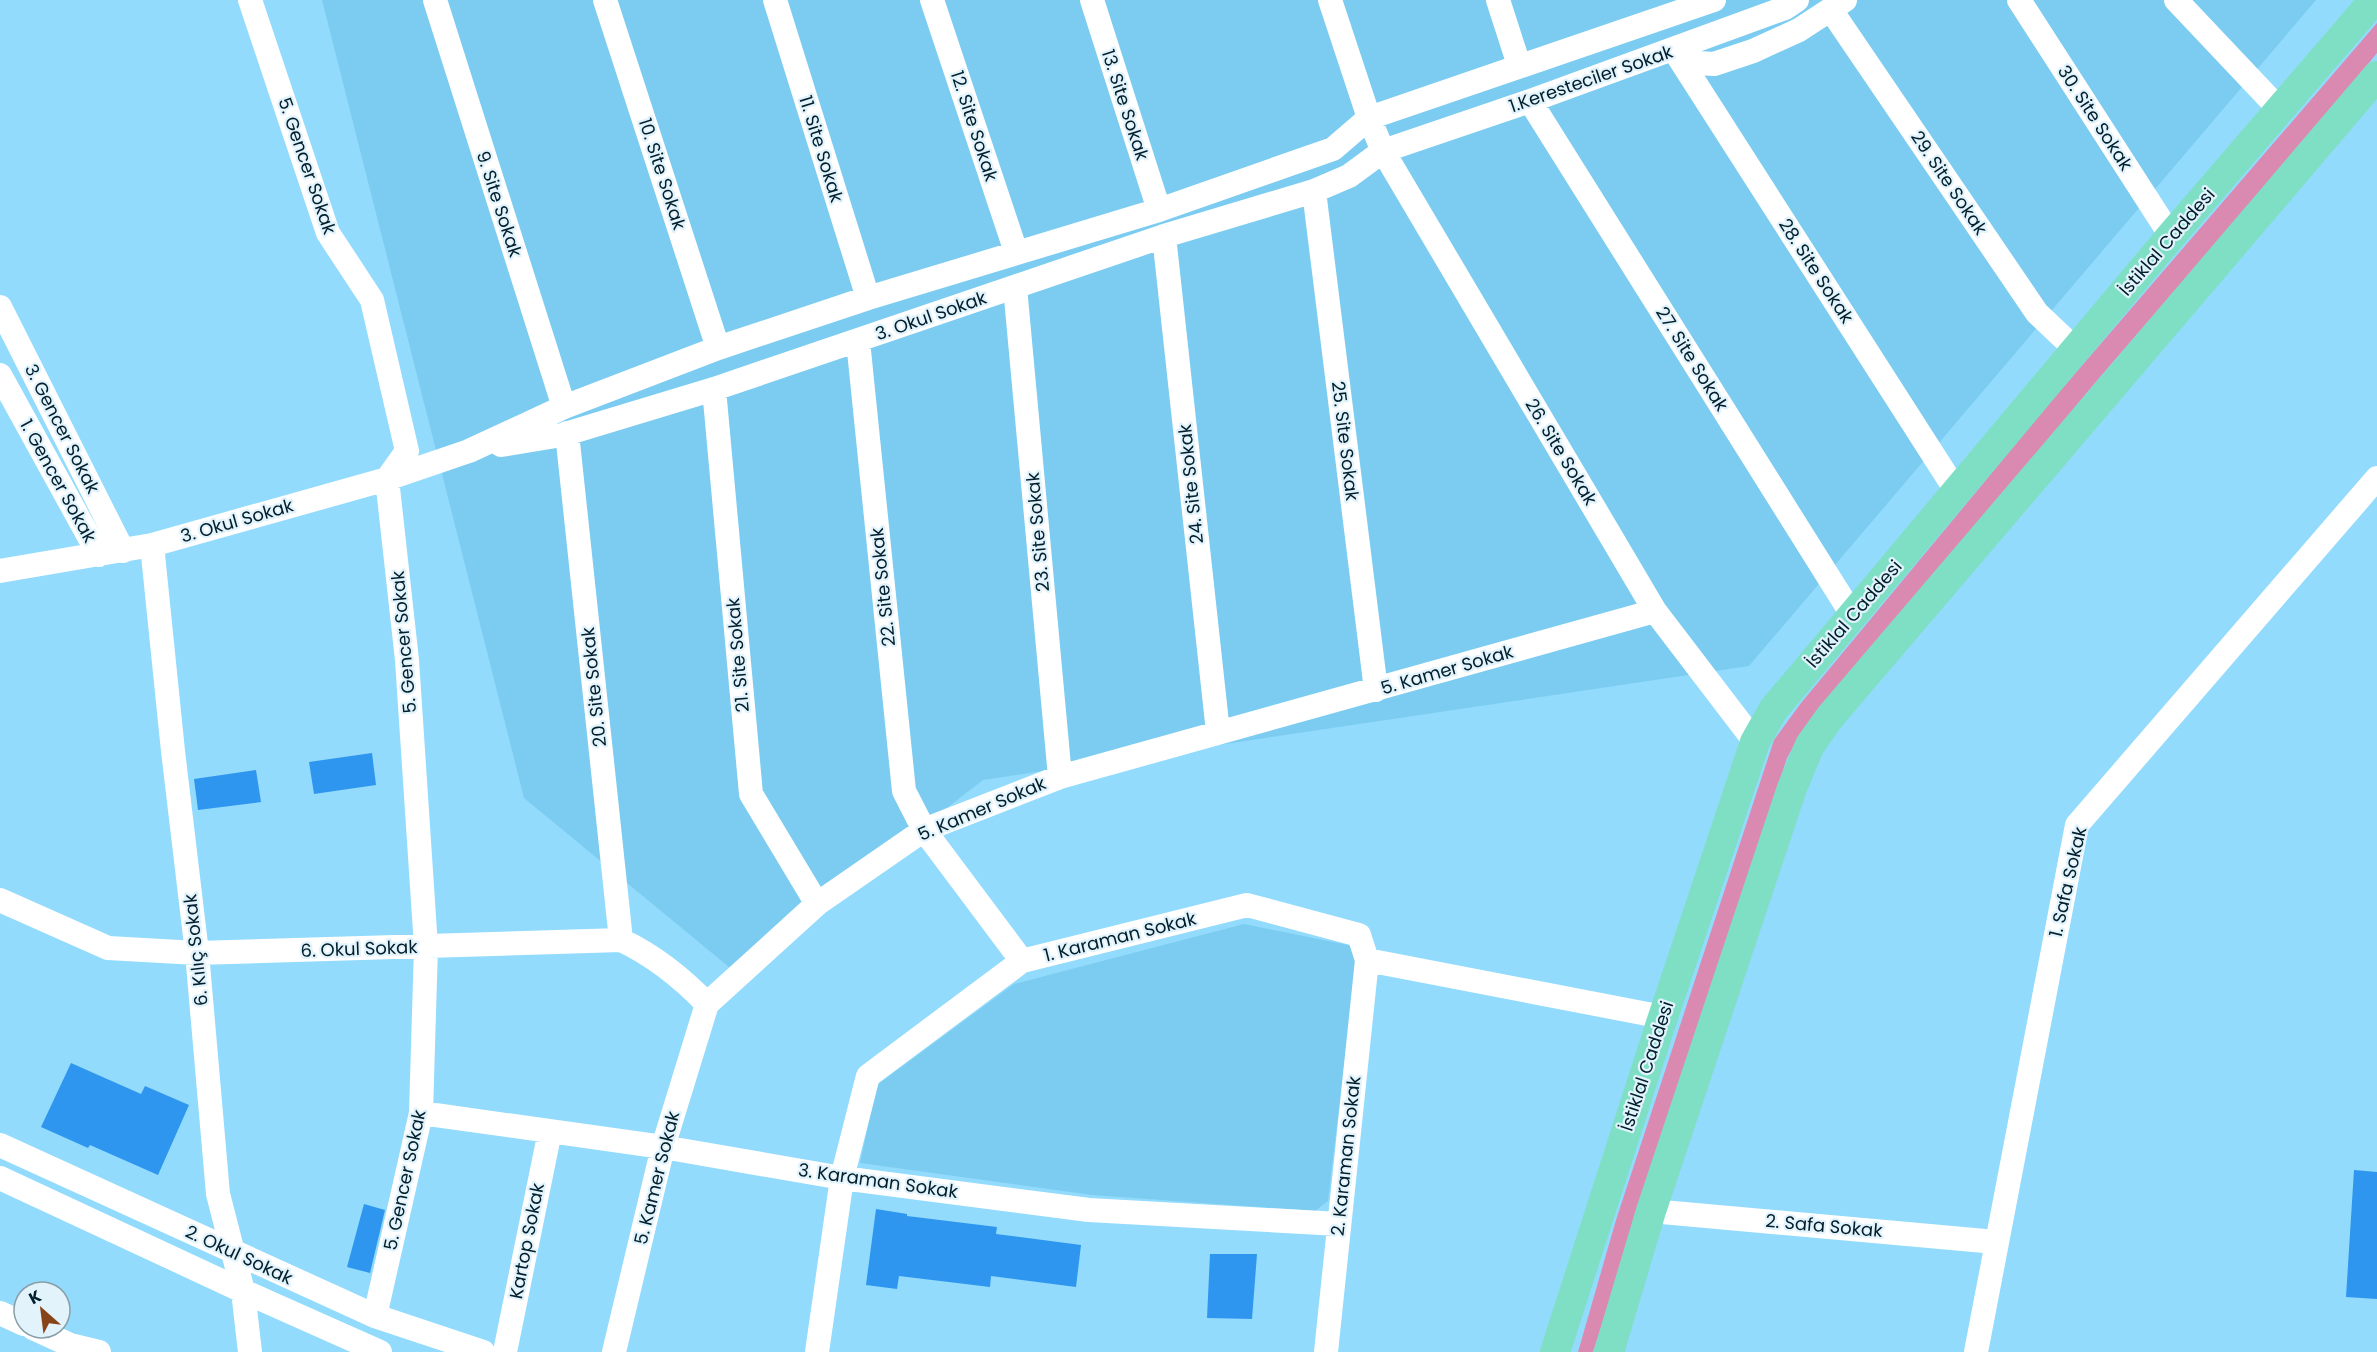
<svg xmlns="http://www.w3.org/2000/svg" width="2377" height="1352" font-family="Poppins,sans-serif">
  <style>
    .built { fill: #7cccf1 }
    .green { fill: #da8ab1 }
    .building { fill: #2e96ef }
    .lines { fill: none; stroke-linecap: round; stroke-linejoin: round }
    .minor { stroke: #fff; stroke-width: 24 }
    .major { stroke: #7fdfc5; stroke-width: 30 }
    .labels { text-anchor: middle; stroke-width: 4.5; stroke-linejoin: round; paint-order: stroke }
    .street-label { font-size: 18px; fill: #001e2b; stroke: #e2f3fc }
  </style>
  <rect width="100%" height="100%" fill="#92dbfd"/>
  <path class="built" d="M322,0H2316L1749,666L983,780L735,972L524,798Z
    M1244,924L1358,947L1328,1201L1315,1211L1092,1195L860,1163L877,1085L1014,984Z"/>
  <path class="green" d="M2377,23V53L2330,111L2100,377L1797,740L1787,758L1593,1352H1578L1616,1220L1774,740L1801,703L2054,398Z"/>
  <path class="building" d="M372,753L376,785L314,794L309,762Z
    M256,770L261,802L198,810L194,779Z
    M71,1063L141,1094L145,1086L189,1105L158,1175L90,1145L88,1148L41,1127Z
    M2354,1170L2377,1172V1299L2346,1297Z
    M364,1204L385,1210L370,1273L347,1267Z
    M876,1209L907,1214V1216L997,1227L996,1234L1081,1245L1076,1287L991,1276L990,1287L899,1276L897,1289L866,1285Z
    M1210,1254H1257L1252,1319L1207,1318Z"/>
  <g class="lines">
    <path class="minor" d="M250,0L328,233L372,300L407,451L387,479L407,660L426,947L421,1113L375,1316
      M435,0L564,407
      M605,0L718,348
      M775,0L868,298
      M932,0L1016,252
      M1092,0L1159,210
      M1330,0L1369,118L1383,151L1655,611L1755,742
      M1498,0L1519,65
      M2019,0L2171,236
      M2176,0L2280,110
      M1831,10L2037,313L2075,349
      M1674,50L1957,492
      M1682,62L1714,64L1753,51L1799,30L1845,0
      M1530,101L1853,616
      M1314,191L1376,690
      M1164,236L1218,732
      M1015,287L1060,777
      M0,307L123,551
      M858,341L904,791L924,830L1022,961
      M0,375L99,555
      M714,389L751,794L817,904
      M567,433L621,940
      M501,445L562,435L714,389L1164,236L1314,191L1349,176L1383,151L1530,101L1785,8L1797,0
      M152,545L173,751L197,953L218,1194L243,1291L250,1352
      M0,571L152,545L387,479L469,451L564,407L718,348L868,298L1159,210L1333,149L1369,118L1714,0
      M0,900L108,948L197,953L621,940C655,956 681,977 707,1004
      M421,1113L663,1147L842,1178L1089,1210L1339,1224
      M0,1145L375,1316L483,1352
      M0,1178L243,1291L380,1352
      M1651,1211L1996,1242
      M0,1313L24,1324
      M33,1328L70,1345L99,1352
      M505,1352L550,1131
      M614,1352L663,1147L707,1004L817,904L924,830L1060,777L1655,611
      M817,1352L842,1178L868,1076L1022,961L1247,905L1359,935L1367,960L1663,1017
      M1326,1352L1367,960
      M1976,1352L2077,825L2377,478"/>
    <path class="major" d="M1555,1352L1663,1017L1755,742L1773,710L2171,236L2374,0
      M1609,1352L1651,1211L1792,788L1810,745L1830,717L2377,76"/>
  </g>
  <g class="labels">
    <g class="street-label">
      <text transform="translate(1591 79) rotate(-19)" y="6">1.Keresteciler Sokak</text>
      <text transform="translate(1125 105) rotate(72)" y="6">13. Site Sokak</text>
      <text transform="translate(2095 118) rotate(57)" y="6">30. Site Sokak</text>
      <text transform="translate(974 126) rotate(72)" y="6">12. Site Sokak</text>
      <text transform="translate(821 149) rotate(73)" y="6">11. Site Sokak</text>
      <text transform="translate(307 166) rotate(71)" y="6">5. Gencer Sokak</text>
      <text transform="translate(662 174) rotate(72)" y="6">10. Site Sokak</text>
      <text transform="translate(1949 183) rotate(56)" y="6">29. Site Sokak</text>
      <text transform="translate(499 204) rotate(72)" y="6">9. Site Sokak</text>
      <text transform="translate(2167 242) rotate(-49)" y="6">İstiklal Caddesi</text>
      <text transform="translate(1816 271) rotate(57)" y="6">28. Site Sokak</text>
      <text transform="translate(931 316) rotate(-19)" y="6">3. Okul Sokak</text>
      <text transform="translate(1692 359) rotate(58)" y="6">27. Site Sokak</text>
      <text transform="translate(62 429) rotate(63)" y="6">3. Gencer Sokak</text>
      <text transform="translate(1345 441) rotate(83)" y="6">25. Site Sokak</text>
      <text transform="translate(1561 452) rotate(59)" y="6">26. Site Sokak</text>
      <text transform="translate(58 481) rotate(61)" y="6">1. Gencer Sokak</text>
      <text transform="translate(1191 484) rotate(-96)" y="6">24. Site Sokak</text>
      <text transform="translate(237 521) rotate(-16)" y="6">3. Okul Sokak</text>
      <text transform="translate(1038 532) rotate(-95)" y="6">23. Site Sokak</text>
      <text transform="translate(883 587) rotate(-96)" y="6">22. Site Sokak</text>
      <text transform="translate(1854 614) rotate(-49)" y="6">İstiklal Caddesi</text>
      <text transform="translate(404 642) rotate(-95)" y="6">5. Gencer Sokak</text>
      <text transform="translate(738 655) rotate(-95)" y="6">21. Site Sokak</text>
      <text transform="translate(1447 670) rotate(-16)" y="6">5. Kamer Sokak</text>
      <text transform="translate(594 687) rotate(-96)" y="6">20. Site Sokak</text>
      <text transform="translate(982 809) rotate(-23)" y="6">5. Kamer Sokak</text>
      <text transform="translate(2068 882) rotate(-77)" y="6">1. Safa Sokak</text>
      <text transform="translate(1120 937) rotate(-14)" y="6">1. Karaman Sokak</text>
      <text transform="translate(359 949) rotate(-2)" y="6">6. Okul Sokak</text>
      <text transform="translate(196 950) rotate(-96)" y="6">6. Kılıç Sokak</text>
      <text transform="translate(1647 1066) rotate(-72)" y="6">İstiklal Caddesi</text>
      <text transform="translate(1346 1156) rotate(-84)" y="6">2. Karaman Sokak</text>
      <text transform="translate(657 1178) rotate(-76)" y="6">5. Kamer Sokak</text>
      <text transform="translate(405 1180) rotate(-78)" y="6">5. Gencer Sokak</text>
      <text transform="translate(878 1181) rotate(8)" y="6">3. Karaman Sokak</text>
      <text transform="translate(1824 1226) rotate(5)" y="6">2. Safa Sokak</text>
      <text transform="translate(527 1241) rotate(-79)" y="6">Kartop Sokak</text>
      <text transform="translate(239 1255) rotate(25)" y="6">2. Okul Sokak</text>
    </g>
  </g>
  <g transform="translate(42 1310) rotate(332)"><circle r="28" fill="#e2f3fc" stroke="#889ea8" stroke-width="1.5"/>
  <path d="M0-4.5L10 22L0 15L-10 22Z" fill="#884419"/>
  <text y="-9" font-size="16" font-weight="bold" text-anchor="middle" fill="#001e2b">K</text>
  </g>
</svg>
